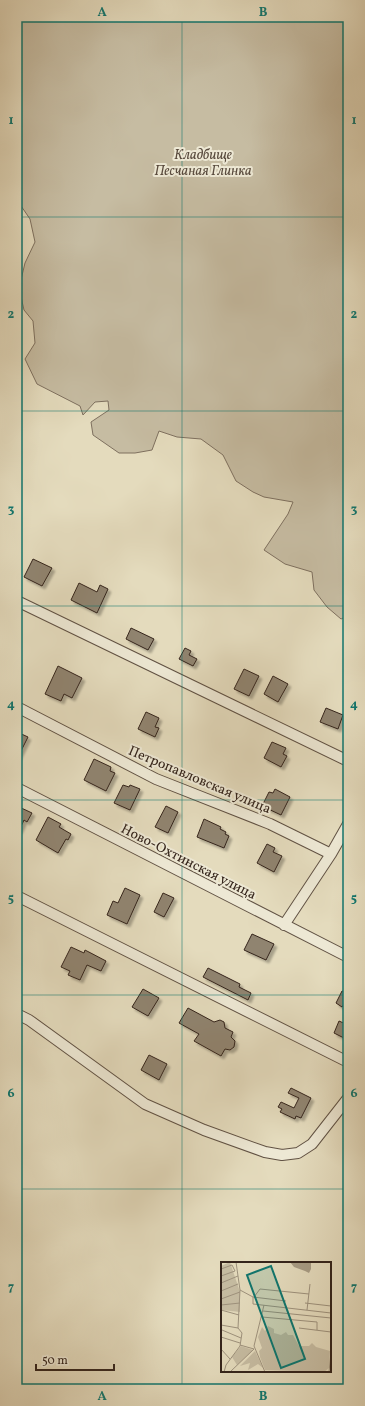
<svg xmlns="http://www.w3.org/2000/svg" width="365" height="1406" font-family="Vollkorn,serif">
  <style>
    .green { fill: #c6bca2; stroke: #7e705f }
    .building { fill: #908470; stroke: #35251c; filter: url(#shadow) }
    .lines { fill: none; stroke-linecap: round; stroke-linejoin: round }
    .minor-casing { stroke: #615244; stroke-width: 12 }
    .minor { stroke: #ede8d4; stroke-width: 10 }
    .grid { fill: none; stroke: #0f766e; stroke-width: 1; stroke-opacity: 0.55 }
    .labels { text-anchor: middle; stroke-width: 4; stroke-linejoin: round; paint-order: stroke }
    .park-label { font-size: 14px; font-style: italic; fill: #594b3e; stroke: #ede8d4 }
    .street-label { font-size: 14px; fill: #35251c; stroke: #ede8d4 }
    .inset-road { fill: none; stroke: #9e927d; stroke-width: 1 }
    .view { fill: #0f766e; fill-opacity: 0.15; stroke: #0f766e; stroke-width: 2 }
    .inset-edge { fill: none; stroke: #35251c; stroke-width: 2 }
    .neatline { fill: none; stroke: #0f766e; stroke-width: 1.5 }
    .grid-label { font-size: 13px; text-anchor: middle; font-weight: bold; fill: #0f766e }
  </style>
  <defs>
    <filter id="shadow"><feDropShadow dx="3" dy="3" stdDeviation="1" flood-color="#0004"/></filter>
  </defs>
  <rect width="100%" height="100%" fill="#e4dbbd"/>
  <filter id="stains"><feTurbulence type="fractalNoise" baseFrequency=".005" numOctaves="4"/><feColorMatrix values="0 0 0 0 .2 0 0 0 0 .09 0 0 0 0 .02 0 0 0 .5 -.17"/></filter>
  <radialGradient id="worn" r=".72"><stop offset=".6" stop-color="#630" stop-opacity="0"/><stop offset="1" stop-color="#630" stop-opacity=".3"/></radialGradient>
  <path class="green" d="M17,17H348V616L341,619L327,607L314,590L312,572L285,564L264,550L288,514L293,502L264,497L253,492L236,481L223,455L201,439L177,437L159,431L152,450L135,453H119L93,435L91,422L109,410L108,401L95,402L83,415L80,406L37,384L25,359L35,343L33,321L24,310L19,288L25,263L35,242L30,219L17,200Z"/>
  <path class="building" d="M33,559L52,568L42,586L24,577Z
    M79,583L97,592L100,585L108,589L97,613L71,600Z
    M131,628L154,639L148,650L126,639Z
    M185,648L191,651L189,655L197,659L193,666L179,659Z
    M58,666L82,678L72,698L64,694L61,701L45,694Z
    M244,669L259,676L249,696L234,689Z
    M273,676L288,684L278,702L264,694Z
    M326,708L343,715L338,729L320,722Z
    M146,712L159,718L155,727L159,728L155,737L138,729Z
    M17,732L28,737L18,757L17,756Z
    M272,742L286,748L283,754L287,756L281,767L264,758Z
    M94,759L111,767L110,771L115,773L106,791L84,780Z
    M123,785L129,787L130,785L140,789L130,810L114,803Z
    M275,789L290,797L281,815L262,806L269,792L273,793Z
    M17,806L32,813L27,822L24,820L19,831L17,829Z
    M166,806L178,812L168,833L155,827Z
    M48,817L61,824L59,827L71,834L68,840L66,839L58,853L36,840Z
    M204,819L221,827L220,829L226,832L225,834L229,836L224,848L197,837Z
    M267,844L275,848L273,852L282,856L274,872L257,863Z
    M125,888L140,895L127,924L107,915L113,901L118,903Z
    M163,893L174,898L164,917L154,912Z
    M252,934L274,944L266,960L244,950Z
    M71,947L84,953L85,950L106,961L101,971L87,965L80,980L68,975L70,971L61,967Z
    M208,968L240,984L239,987L251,993L248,1000L203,977Z
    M143,989L159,998L148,1016L132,1007Z
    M348,989V1006L344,1004L342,1007L336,1003L342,991L346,992Z
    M188,1008L214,1022L220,1020L224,1022L225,1028L233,1032L231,1037L235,1041L234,1047L230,1050L225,1049L221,1056L194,1041L199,1034L179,1023Z
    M339,1021L348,1025V1040L334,1033Z
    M149,1055L167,1064L159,1080L141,1070Z
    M291,1088L311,1098L301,1118L296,1116L295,1119L280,1112L282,1109L278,1107L281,1102L294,1108L299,1098L288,1093Z"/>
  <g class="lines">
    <g class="minor-casing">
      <path id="minor" d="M17,601L348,761
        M17,707L156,779L270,824L331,854
        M17,788L348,957
        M17,896L348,1062
        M284,925L331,854L348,824
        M17,1014L29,1020L145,1104L204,1130L265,1152L282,1155L298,1153L312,1144L348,1098"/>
    </g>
    <use href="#minor" class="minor"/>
  </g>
  <path class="grid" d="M182,17V1389M17,217H348M17,411H348M17,606H348M17,800H348M17,995H348M17,1189H348"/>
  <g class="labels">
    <g class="park-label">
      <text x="203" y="159">Кладбище<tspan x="203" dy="16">Песчаная Глинка</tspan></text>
    </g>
    <g class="street-label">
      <text transform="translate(200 779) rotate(23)" y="5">Петропавловская улица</text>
      <text transform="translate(189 861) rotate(27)" y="5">Ново-Охтинская улица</text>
    </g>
  </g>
  <g transform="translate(221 1262)">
    <rect width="110" height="110" fill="#e4dbbd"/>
    <path d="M9,0L19,30V50L0,48V4ZM47,64L53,67V71L60,73L65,70L67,73H72L78,84H88L91,81L95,85L109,89L108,106L103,110L44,108L39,95L38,89L41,86L37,75L41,65L44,69ZM20,84L32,88L16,103L11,95ZM34,89L42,106L37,102L27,108L29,101L19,104Z" fill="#c6bca2"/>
    <path d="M69,0H90V7L88,11L84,9L73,5Z" fill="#a89d86"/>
    <path class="inset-road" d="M15,0L19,28L17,66M0,7L11,3L14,9M0,14L14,9M0,21L17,14M19,28L32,35L65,39M0,29L17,22M32,35V42L110,51M33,35L39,27L88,32M0,37L19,30M84,41L110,44M0,43L19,41M43,43L33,84L44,110M0,48L18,53M86,48L89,22M42,49L110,56M41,55L96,60V68M0,63L17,66L21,71L19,84L5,103L3,110M78,66L110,70M1,68L20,76M0,75L19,81M19,83L33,87M0,87L9,97M9,110L33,87M108,110L110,90"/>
    <path class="view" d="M50,4L84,97L60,106L26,13Z"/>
    <rect width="110" height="110" class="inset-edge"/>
  </g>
  <rect width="365" height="1406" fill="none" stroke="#e4dbbd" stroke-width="44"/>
  <path d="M36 1364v6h78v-6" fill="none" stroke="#35251c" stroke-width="2"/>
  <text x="42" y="1364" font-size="12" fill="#35251c" stroke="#ede8d4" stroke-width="3" paint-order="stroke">50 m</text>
  <rect x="22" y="22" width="321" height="1362" class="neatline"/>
  <g class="grid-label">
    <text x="102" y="16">A</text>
    <text x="263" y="16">B</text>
    <text x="11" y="124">1</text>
    <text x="354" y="124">1</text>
    <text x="11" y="318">2</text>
    <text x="354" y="318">2</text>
    <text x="11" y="513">3</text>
    <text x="354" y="513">3</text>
    <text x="11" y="708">4</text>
    <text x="354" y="708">4</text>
    <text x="11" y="902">5</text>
    <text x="354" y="902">5</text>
    <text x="11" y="1097">6</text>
    <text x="354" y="1097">6</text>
    <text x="11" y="1291">7</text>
    <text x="354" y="1291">7</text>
    <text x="102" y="1400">A</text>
    <text x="263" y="1400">B</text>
  </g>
  <rect width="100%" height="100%" filter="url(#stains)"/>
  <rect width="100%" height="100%" fill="url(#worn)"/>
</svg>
